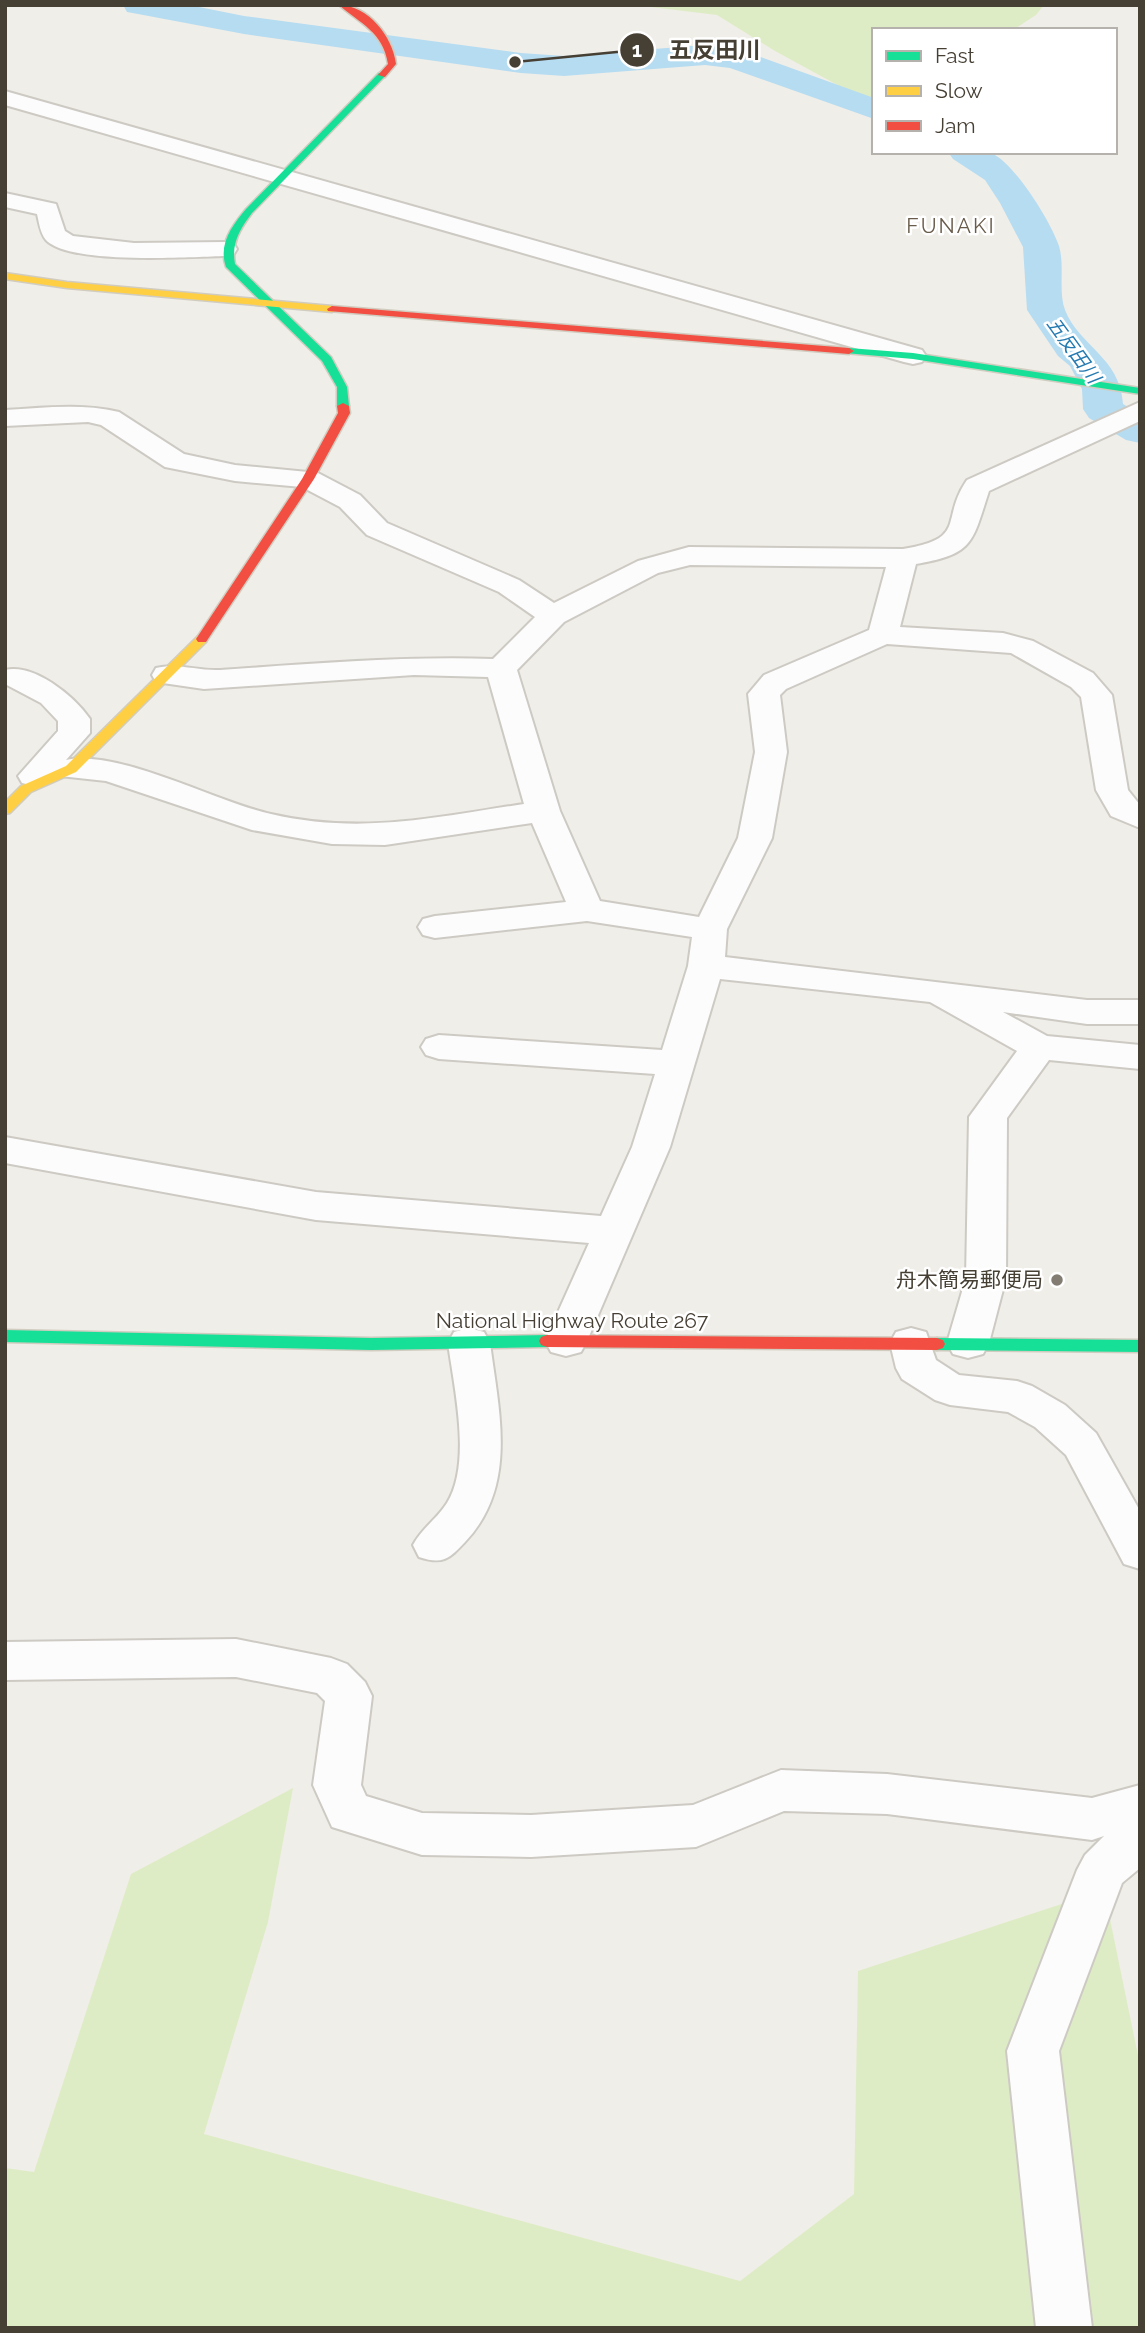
<svg xmlns="http://www.w3.org/2000/svg" width="1145" height="2333" font-family="Raleway,'Noto Sans JP',sans-serif">
  <style>
    .green { fill: #deecc6 }
    .lines { fill: none; stroke-linecap: round; stroke-linejoin: round }
    .river { fill: #b6dcf1; fill-rule: evenodd }
    .street-casing { stroke: #cdcac4; stroke-width: 4 }
    .fast-casing { stroke: #d1ccc0; stroke-width: 3 }
    .slow-casing { stroke: #d1ccc0; stroke-width: 3 }
    .jam-casing { stroke: #d1ccc0; stroke-width: 3 }
    .street { fill: #fdfcfc; fill-rule: evenodd }
    .fast { fill: #16e098; fill-rule: evenodd }
    .slow { fill: #ffcf43; fill-rule: evenodd }
    .jam { fill: #f24e42; fill-rule: evenodd }
    .poi-dot { fill: #827c73; stroke: #fff; stroke-width: 2.5 }
    .labels { text-anchor: middle; stroke-width: 5; stroke-linejoin: round; paint-order: stroke }
    .far-water-label { font-size: 19px; font-style: italic; fill: #257ab1; stroke: #fff }
    .far-quarter-label { font-size: 21px; letter-spacing: 2px; fill: #6a5c4b; stroke: #fff }
    .poi-label { font-size: 21px; fill: #463f34; stroke: #fff; text-anchor: end }
    .street-label { font-size: 21px; fill: #463f34; stroke: #fff }
    .leader { fill: none; stroke: #463f34; stroke-width: 2.5 }
    .callout-dot { fill: #463f34; stroke: #fff; stroke-width: 2.5 }
    .mark-label { font-size: 21px; text-anchor: middle; font-weight: bold; fill: #fff }
    .callout-label { font-size: 23px; text-anchor: middle; font-weight: bold; fill: #463f34; stroke: #fff; stroke-width: 5; stroke-linejoin: round; paint-order: stroke }
  </style>
  <rect width="100%" height="100%" fill="#f0eee8"/>
  <path class="green" d="M634,5H1044L1036,15L1013,30H874V105L775,51L717,15Z
    M293,1788L268,1922L204,2134L740,2281L854,2194L858,1971L1104,1890L1140,2065V2328H5V2168L34,2172L131,1874Z"/>
  <g class="lines">
    <path class="river" d="M123,5H189L244,16L521,53L564,56L705,45L747,52L874,98V119L730,68L705,65L564,76L521,73L244,34L138,14L127,12Z
      M948,152C960,152 979,149 991,153C1014,162 1051,222 1059,246C1065,266 1058,291 1065,310C1079,346 1120,357 1123,404L1140,414V443L1126,440L1089,418L1083,409L1082,389L1070,366L1058,356L1027,310L1023,247L1000,203L985,180L953,159Z"/>
    <g class="street-casing">
      <path id="street" d="M5,91L922,350L926,356L922,362L913,364L904,362L5,105Z
        M5,193L56,204L65,231L73,236L134,243L225,242L234,244L237,249L234,254L225,256C189,257 70,265 46,240C40,233 39,222 37,214L5,207Z
        M1140,402V421L989,491C972,543 974,554 916,564L900,627L1003,633L1033,641L1093,673L1112,695L1128,790L1140,805V828L1111,816L1096,790L1081,697L1071,687L1011,653L887,644L786,689L780,695L787,752L772,838L727,929L725,957L1087,1000H1140V1024H1087L1003,1012L1047,1036L1140,1045V1069L1049,1060L1007,1118L1006,1278L989,1343L983,1354L968,1358L953,1354L947,1343L966,1278L969,1117L1017,1051L930,1002L720,979L670,1147L587,1341L581,1352L566,1356L551,1352L545,1341L589,1243L316,1220L5,1163V1137L316,1192L601,1216L632,1147L655,1074L439,1059L426,1055L421,1047L426,1039L439,1035L662,1050L688,966L692,937L587,921L435,938L423,935L418,927L423,919L435,916L566,902L532,823L385,845L332,844L252,830L106,781L60,776L56,771C45,783 39,787 22,783L18,776L58,731V721L41,703L5,684V670C34,663 74,696 90,719V733L66,760C119,749 216,802 271,814C361,835 436,817 524,804L488,677L414,675L204,689L156,682L152,675L156,668C177,663 198,671 220,670C311,664 401,656 493,659L535,617L499,592L367,535L340,507L302,487L235,481L165,467L101,425L88,422L5,426V410C43,408 81,403 119,412L184,454L235,465L318,473L360,495L387,523L519,580L554,603L638,561L689,547L903,549C969,538 939,521 967,480ZM690,565L886,567L869,630L764,675L748,694L755,752L738,838L699,917L600,901L560,811L517,670L564,622L658,573Z
        M469,1328L484,1332L490,1343C499,1412 518,1486 465,1542C449,1559 443,1565 419,1557L413,1545C422,1528 437,1519 447,1503C472,1463 454,1388 448,1343L454,1332Z
        M911,1328L926,1332L936,1360L959,1375L1017,1381L1032,1386L1065,1405L1096,1433L1140,1511V1569L1124,1564L1066,1455L1035,1427L1008,1412L950,1405L935,1400L902,1379L896,1368L890,1343L896,1332Z
        M236,1639L331,1658L347,1664L365,1682L372,1696L361,1785L366,1796L422,1813L531,1815L693,1805L781,1770L887,1774L1092,1798L1140,1785V1868L1122,1883L1059,2051L1092,2328H1036L1007,2051L1077,1870L1085,1855L1104,1836L1092,1840L887,1814L784,1811L696,1847L531,1857L422,1855L332,1827L313,1785L325,1701L317,1693L236,1677L5,1680V1642Z"/>
    </g>
    <g class="fast-casing">
      <path id="fast" d="M379,73L386,75L252,213C240,229 231,243 235,264L331,357L347,387L349,406L343,409L337,406V387L322,361L226,267C218,244 232,226 246,209Z
        M849,348L913,353L1140,388V394L913,359L845,353V349Z
        M5,1330L371,1338L547,1335L553,1337L555,1341L553,1345L547,1347L371,1350L5,1342Z
        M937,1338L1140,1340V1352L937,1350L931,1348L929,1344L931,1340Z"/>
    </g>
    <g class="slow-casing">
      <path id="slow" d="M5,273L67,282L332,306L337,309L332,312L67,288L5,279Z
        M202,635L206,636V642L76,772L31,792L10,813L5,814V802L21,786L66,766L198,636Z"/>
    </g>
    <g class="jam-casing">
      <path id="jam" d="M339,5C368,5 393,37 396,64L385,77L378,75L388,64C383,32 361,24 339,5Z
        M332,306L849,348L854,351L849,354L328,311L327,309Z
        M343,403L349,406L350,413L314,479L206,642H198L196,639L302,479L338,413L337,406Z
        M547,1335L937,1338L943,1340L945,1344L943,1348L937,1350L547,1347L541,1345L539,1341L541,1337Z"/>
    </g>
    <use href="#street" class="street"/>
    <use href="#fast" class="fast"/>
    <use href="#slow" class="slow"/>
    <use href="#jam" class="jam"/>
  </g>
  <circle class="poi-dot" cx="1057" cy="1280" r="7"/>
  <g class="labels">
    <g class="far-water-label">
      <text transform="translate(1074 350) rotate(54)" y="7">五反田川</text>
    </g>
    <g class="far-quarter-label">
      <text x="951" y="233">FUNAKI</text>
    </g>
    <g class="poi-label">
      <text x="1043" y="1287">舟木簡易郵便局</text>
    </g>
    <g class="street-label">
      <text x="572" y="1328">National Highway Route 267</text>
    </g>
  </g>
  <path class="leader" d="M515 62L637 50"/>
  <g class="callout-dot">
    <circle cx="515" cy="62" r="7"/>
    <circle cx="637" cy="50" r="18"/>
  </g>
  <g class="mark-label">
    <text x="637" y="57">1</text>
  </g>
  <g class="callout-label">
    <text x="715" y="58">五反田川</text>
  </g>
  <rect width="1145" height="2333" fill="none" stroke="#463f34" stroke-width="14"/>
  <rect x="872" y="28" width="245" height="126" fill="#ffffff" stroke="#b5b2ae" stroke-width="2"/>
  <rect x="886" y="51" width="35" height="10" fill="#16e098" stroke="#b5b2ae" stroke-width="2"/>
  <text x="935" y="63" font-size="21" fill="#463f34">Fast</text>
  <rect x="886" y="86" width="35" height="10" fill="#ffcf43" stroke="#b5b2ae" stroke-width="2"/>
  <text x="935" y="98" font-size="21" fill="#463f34">Slow</text>
  <rect x="886" y="121" width="35" height="10" fill="#f24e42" stroke="#b5b2ae" stroke-width="2"/>
  <text x="935" y="133" font-size="21" fill="#463f34">Jam</text>
</svg>
